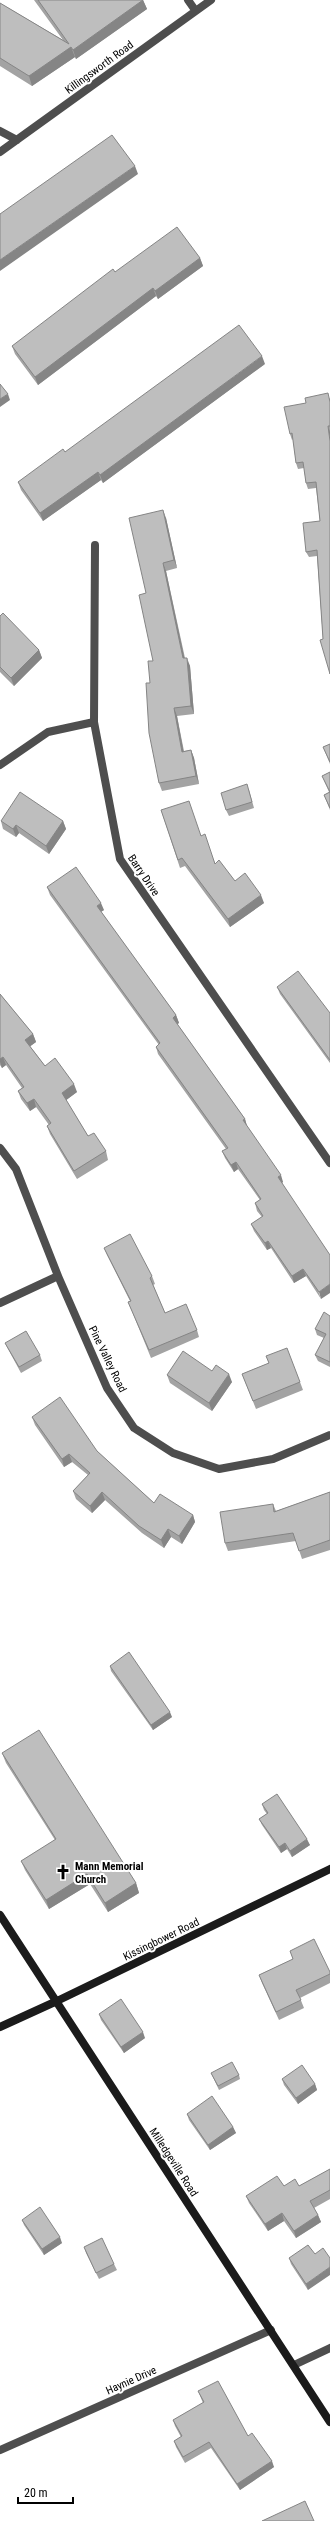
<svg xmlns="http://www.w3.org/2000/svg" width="330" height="2521" font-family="'Roboto Condensed',sans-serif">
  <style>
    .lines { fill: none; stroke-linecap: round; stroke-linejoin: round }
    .street { stroke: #4e4e4e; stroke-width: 8 }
    .secondary { stroke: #1b1b1b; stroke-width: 8 }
    .wall { fill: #a3a3a3 }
    .shaded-wall { fill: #858585 }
    .building { fill: #bebebe; stroke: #858585 }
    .labels { text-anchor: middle; stroke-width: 4; stroke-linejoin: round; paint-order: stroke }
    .street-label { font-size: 11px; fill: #000; stroke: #fff }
    .poi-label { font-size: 11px; font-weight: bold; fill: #000; stroke: #fff; text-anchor: start }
  </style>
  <rect width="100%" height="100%" fill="#fff"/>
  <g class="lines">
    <path class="street" d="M188,0L195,10
      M0,131L17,140
      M0,152L211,0
      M95,545L94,722L120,859L330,1163
      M0,765L48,732L94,722
      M0,1148L16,1169L58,1276L107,1388L134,1428L173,1453L219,1469L273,1459L330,1435
      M0,1303L58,1276
      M294,2365L330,2348
      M0,2450L271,2330"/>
    <path class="secondary" d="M0,1915L330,2422
      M0,2027L57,2001L330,1869"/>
  </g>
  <path class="wall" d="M34,0H143L147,9L76,59L75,57L32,86L0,66V3L63,40Z
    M200,258L203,266L158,299L156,296L38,385L15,354L12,346L115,272Z
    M265,364L103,483L101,480L43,521L21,490L18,482L65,452Z
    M330,398V674L323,639L317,556L309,557L306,552L320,521L316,488L308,489L306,483L304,468L298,469L296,463L293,439L292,440L290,434Z
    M166,518L177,568L166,571L185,658L190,666L194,714L177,716L184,751L191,750L194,758L199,784L162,791L159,783L150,683L153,661L146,593Z
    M0,616L39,650L42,658L14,686L0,672Z
    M330,744V764L323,747Z
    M330,772V810L324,795L329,792L322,776Z
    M249,790L254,808L229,816L226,810Z
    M161,810L201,835L215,863L235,881L264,903L230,927L185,866L180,868Z
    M1,821H63L66,829L49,854L19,833L16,837L3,829Z
    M47,887L104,910L101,912L176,1015L179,1023L177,1024L245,1119L247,1126L283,1182L282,1183L321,1299L306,1276L294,1283L271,1248L267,1250L254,1231L251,1224L262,1217L257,1211L255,1203L260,1200L238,1169L234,1172L225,1158L222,1151L226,1149L158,1054L156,1047L159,1045L50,895Z
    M277,987L330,1013V1063L280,994Z
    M0,994L33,1034L36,1042L30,1046L45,1066L77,1092L66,1100L88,1136L106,1151L108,1160L77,1179L50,1134L47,1126L49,1125L36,1107L30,1111L21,1099L18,1091L22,1088L6,1065L2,1068L0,1065Z
    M104,1248L152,1276L155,1284L153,1285L165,1313L197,1330L199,1337L151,1358L131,1309L128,1302L130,1301L107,1255Z
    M330,1316V1367L318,1361L315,1355L324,1338L317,1335L315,1329Z
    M5,1343L40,1355L42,1361L21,1373L8,1349Z
    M266,1356L300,1382L303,1390L256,1409L242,1374L269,1363Z
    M212,1371L232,1382L212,1411L170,1383L167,1375Z
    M32,1417L97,1451L154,1503L193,1515L195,1522L182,1544L171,1537L164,1548L142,1533L105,1500L92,1513L76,1499L73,1491L88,1475L72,1462L64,1467L35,1425Z
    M330,1492V1550L302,1559L296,1541L228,1551L225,1543L273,1504L276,1511Z
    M110,1666L172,1717L153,1730L111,1671Z
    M2,1753L136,1883L139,1893L108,1912L90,1884L49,1909L25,1870L21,1861L55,1840L6,1763Z
    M262,1804L310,1845L292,1857L287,1849L281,1853L262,1825L259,1819L267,1814L264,1810Z
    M290,1951L330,1972V1983L300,1998L304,2008L279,2020L262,1983L259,1975L293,1959Z
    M99,2014L145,2038L124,2053L101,2020Z
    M211,2073L239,2075L240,2079L219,2090Z
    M282,2079L315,2084L317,2090L298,2104L284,2085Z
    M187,2114L233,2127L236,2133L210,2150L189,2120Z
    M330,2169V2199L314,2208L318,2215L321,2222L296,2238L284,2221L268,2231L249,2203L246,2196L284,2186H299Z
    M22,2220L62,2243L44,2255L24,2225Z
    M84,2247L114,2264L117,2270L99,2279L86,2253Z
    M315,2254L308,2290L291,2264L289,2258Z
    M198,2391L248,2436L274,2467L240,2490L211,2448L185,2463L176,2447L174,2441L181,2437L175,2426L173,2420L203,2403Z"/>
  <path class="shaded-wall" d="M143,0L147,9L76,59L73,50Z
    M71,47L75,57L32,86L29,76Z
    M135,166L138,174L0,271V260Z
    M200,258L203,266L158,299L155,291Z
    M153,288L156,296L38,385L35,377Z
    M262,356L265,364L103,483L100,475Z
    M8,394L10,400L0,407V399Z
    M328,426L330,432V441Z
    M98,472L101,480L43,521L40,513Z
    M163,510L166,518L177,568L174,560Z
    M163,563L166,571L186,666L183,658Z
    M39,650L42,658L14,686L11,678Z
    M187,658L190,666L194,714L191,706Z
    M174,708L177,716L185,760L182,752Z
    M191,750L194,758L199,784L196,776Z
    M63,821L66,829L49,854L46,846Z
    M16,825L19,833L16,837L13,829Z
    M261,895L264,903L230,927L228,919Z
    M101,903L104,910L99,913L97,906Z
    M176,1015L179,1023L176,1025L173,1018Z
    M33,1034L36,1042L28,1048L25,1040Z
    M3,1057L6,1065L2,1068L0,1062V1059Z
    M74,1084L77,1092L65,1101L62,1093Z
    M34,1099L36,1107L30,1111L27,1103Z
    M245,1119L247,1126L243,1120Z
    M236,1162L238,1169L234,1172L231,1165Z
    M281,1175L283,1182L280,1184L278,1177Z
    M268,1241L271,1248L267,1250L265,1243Z
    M303,1269L306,1276L294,1283L292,1276Z
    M330,1284V1293L321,1299L319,1292Z
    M229,1374L232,1382L212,1411L209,1403Z
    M69,1454L72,1462L64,1467L62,1459Z
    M102,1492L105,1500L92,1513L90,1506Z
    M193,1515L195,1522L182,1544L179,1536Z
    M168,1529L171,1537L164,1548L161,1540Z
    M170,1712L172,1717L153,1730L151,1725Z
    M307,1839L310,1845L292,1857L290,1851Z
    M285,1843L287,1849L281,1853L279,1847Z
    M87,1874L90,1884L49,1909L46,1900Z
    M136,1883L139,1893L108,1912L105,1903Z
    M143,2032L145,2038L124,2053L121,2047Z
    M315,2084L317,2090L298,2104L296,2098Z
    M233,2127L236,2133L210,2150L208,2145Z
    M282,2213L284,2221L268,2231L265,2224Z
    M318,2215L321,2222L296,2238L294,2231Z
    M60,2237L62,2243L44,2255L42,2249Z
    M330,2267V2275L308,2290L306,2284Z
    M272,2461L274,2467L240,2490L237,2484Z"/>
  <path class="building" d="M38,0H143L73,50L71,47L29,76L0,58V3L69,44Z
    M112,135L135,166L0,260V214Z
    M177,227L200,258L155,291L153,288L35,377L12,346L113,269L115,272Z
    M239,325L262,356L100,475L98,472L40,513L18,482L63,449L65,452Z
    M0,384L8,394L0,399Z
    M328,393L330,402V426H328L330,441V674L320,640L323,639L317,550L306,552L303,523L320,521L316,482L306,483L303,462L296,463L292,433L290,434L284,407L306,403L305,398Z
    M163,510L174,560L163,563L183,658H187L191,706L174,708L182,752L191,750L196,776L159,783L149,733L146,683H150L148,661H153L139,595L146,593L129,518Z
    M3,613L39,650L11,678L0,667V616Z
    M330,744V762L323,747Z
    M330,772V792L322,776Z
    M247,784L252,802L226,810L221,793Z
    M20,792L63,821L46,846L16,825L13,829L1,821Z
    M330,792V808L324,795Z
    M189,801L201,836L205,834L215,864L219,860L235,881L245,873L261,895L228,919L182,858L178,860L161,810Z
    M76,867L101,903L97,906L176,1015L173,1018L245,1119L243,1120L281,1175L278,1177L330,1255V1284L319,1292L303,1269L292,1276L268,1241L265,1243L251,1224L263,1216L255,1203L261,1199L236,1162L231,1165L222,1151L228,1148L156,1047L160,1043L47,887Z
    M298,971L330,1013V1060L277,987Z
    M0,994L33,1034L25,1040L45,1066L55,1058L74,1084L62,1093L88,1136L94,1133L106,1151L74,1171L47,1126L51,1123L34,1099L27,1103L18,1091L24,1087L3,1057L0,1059Z
    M130,1234L152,1276L150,1278L165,1313L186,1304L197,1330L149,1350L128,1302L131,1301L104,1248Z
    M324,1312L330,1316V1362L315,1355L326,1334L315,1329Z
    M26,1331L40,1355L19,1367L5,1343Z
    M287,1348L300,1382L253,1401L242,1374L269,1363L266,1356Z
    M183,1351L212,1371L216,1365L229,1374L209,1403L167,1375Z
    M60,1397L97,1451L154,1503L160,1494L193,1515L179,1536L168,1529L161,1540L139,1526L102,1492L90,1506L73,1491L90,1473L69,1454L62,1459L32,1417Z
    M330,1492V1540L299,1551L293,1533L225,1543L220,1512L273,1504L274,1512Z
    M129,1652L170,1712L151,1725L110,1666Z
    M39,1730L136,1883L105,1903L87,1874L46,1900L21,1861L56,1839L2,1753Z
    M277,1794L307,1839L290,1851L285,1843L279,1847L259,1819L268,1813L262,1804Z
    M314,1939L330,1972V1974L296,1990L301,2000L276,2012L259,1975L293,1959L290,1951Z
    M121,1999L143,2032L121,2047L99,2014Z
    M232,2062L239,2075L218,2086L211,2073Z
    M302,2065L315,2084L296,2098L282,2079Z
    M212,2096L233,2127L208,2145L187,2114Z
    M330,2169V2190L310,2201L318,2215L294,2231L282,2213L265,2224L246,2196L277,2176L284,2186L295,2179L299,2186Z
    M40,2207L60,2237L42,2249L22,2220Z
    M102,2238L114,2264L96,2273L84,2247Z
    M308,2245L315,2254L323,2248L330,2258V2267L306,2284L289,2258Z
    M218,2381L248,2436L252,2433L272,2461L237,2484L209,2442L183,2457L174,2441L182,2436L173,2420L204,2402L198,2391Z
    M305,2501L314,2521H262Z"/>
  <defs>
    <g id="church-bare" transform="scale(1.2)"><path d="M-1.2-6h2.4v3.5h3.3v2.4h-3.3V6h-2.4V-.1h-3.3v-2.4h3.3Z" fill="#000" stroke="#fff" stroke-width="2.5" paint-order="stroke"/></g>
  </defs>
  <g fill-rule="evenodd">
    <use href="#church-bare" x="63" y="1872"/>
  </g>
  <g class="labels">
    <g class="street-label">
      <text transform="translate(99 67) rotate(-36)" y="4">Killingsworth Road</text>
      <text transform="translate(144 875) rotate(56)" y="4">Barry Drive</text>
      <text transform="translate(108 1359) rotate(64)" y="4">Pine Valley Road</text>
      <text transform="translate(161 1939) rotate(-26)" y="4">Kissingbower Road</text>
      <text transform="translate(174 2162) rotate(57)" y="4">Milledgeville Road</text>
      <text transform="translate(131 2380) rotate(-24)" y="4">Haynie Drive</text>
    </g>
    <g class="poi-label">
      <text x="75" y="1870">Mann Memorial<tspan x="75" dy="13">Church</tspan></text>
    </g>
  </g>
  <path d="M18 2497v6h55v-6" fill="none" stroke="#000000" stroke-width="2"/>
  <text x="24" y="2497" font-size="12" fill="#000000" stroke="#ffffff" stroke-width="3" paint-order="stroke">20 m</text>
</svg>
